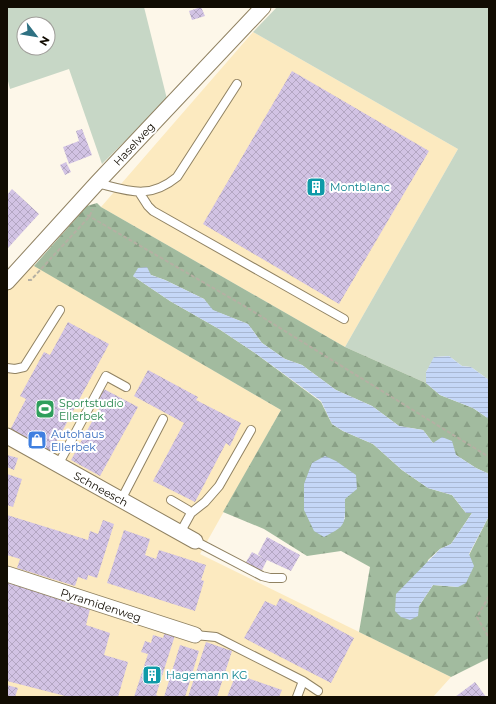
<svg xmlns="http://www.w3.org/2000/svg" width="496" height="704" font-family="Montserrat,sans-serif">
  <style>
    .built { fill: #fceac0 }
    .green { fill: #c7d7c6; fill-rule: evenodd }
    .forest { fill: url(#forest-firs); fill-rule: evenodd }
    .water { fill: url(#water-rules) }
    .building { fill: url(#building-cross-hatch) }
    .lines { fill: none; stroke-linecap: round; stroke-linejoin: round }
    .service-casing { stroke: #908262; stroke-width: 10 }
    .minor-casing { stroke: #908262; stroke-width: 17 }
    .path { stroke: #b5b0a3; stroke-width: 2; stroke-dasharray: 4 2; stroke-linecap: butt }
    .service { stroke: #fff; stroke-width: 8 }
    .minor { stroke: #fff; stroke-width: 15 }
    .labels { text-anchor: middle; stroke-width: 4; stroke-linejoin: round; paint-order: stroke }
    .street-label { font-size: 11px; fill: #110c02; stroke: #fff }
    .culture-label { font-size: 11px; fill: #0d838f; stroke: #fff; text-anchor: start }
    .leisure-label { font-size: 11px; fill: #27864d; stroke: #fff; text-anchor: start }
    .shop-label { font-size: 11px; fill: #366cbe; stroke: #fff; text-anchor: start }
  </style>
  <defs>
    <pattern id="forest-firs" width="22" height="20" patternUnits="userSpaceOnUse"><rect width="22" height="20" fill="#a2bb9f"/><path d="M5 1l3.5 6h-7zM16 11l3.5 6h-7z" fill="#8aa087"/></pattern>
    <pattern id="water-rules" width="6" height="5" patternUnits="userSpaceOnUse"><rect width="6" height="5" fill="#c5d7f7"/><path d="M0 2.5h6" fill="none" stroke="#a8b7d2"/></pattern>
    <pattern id="building-cross-hatch" width="8" height="8" patternUnits="userSpaceOnUse"><rect width="8" height="8" fill="#d2c3e4"/><path d="M0 0l8 8M0 8l8-8" fill="none" stroke="#b3a6c2"/></pattern>
  </defs>
  <rect width="100%" height="100%" fill="#fdf7e9"/>
  <path class="built" d="M253,32L458,149L345,347L101,207Z
    M21,258L281,410L200,554L451,677L433,697H7V273Z"/>
  <path class="green" d="M7,7H144L167,99L102,164L69,69L10,89L7,77ZM24,24H48V48H24Z
    M277,7H489V380L471,367L462,366L449,356L435,357L426,372V383L345,347L458,149L253,32Z"/>
  <path class="forest" d="M97,203L101,207L345,347L426,383L440,395L473,408L489,419V474L476,468L456,455L433,443L423,430L399,426L372,406L336,390L302,365L285,359L262,343L248,324L212,310L204,299L165,280L151,275L133,276L170,301L219,329L255,353L321,402L332,424L343,431L373,444L402,470L428,488L452,495L466,513H472L451,544L440,549L428,560L419,606L433,585L458,587L469,555L489,516V658L451,677L359,632L370,567L341,551L307,556L264,529L223,512L281,410L34,266L87,206ZM356,475L345,499V519L314,531Z"/>
  <path class="water" d="M147,267L151,275L165,280L204,299L213,310L248,324L262,343L285,359L302,365L336,390L372,406L399,426L423,430L433,443L442,437L452,441L456,455L476,468L489,474V516L469,554L474,566L466,583L458,587L433,585L419,606L418,616L410,620L401,617L395,611L396,594L440,549L451,544L472,513H466L452,495L428,488L402,470L373,444L343,431L332,424L321,401L255,353L219,329L170,301L133,276L138,268Z
    M449,356L462,366L471,367L489,380V419L473,408L440,395L426,383V372L434,357Z
    M325,456L336,461L356,475L357,489L345,499C345,525 347,525 324,537L314,531L304,510V484L312,463Z"/>
  <path class="building" d="M201,7L205,16L192,20L189,11Z
    M292,71L429,151L339,304L203,224Z
    M82,129L92,155L69,164L63,147L79,141L76,131Z
    M66,162L71,172L65,175L60,165Z
    M12,189L39,214L7,249V195Z
    M68,322L109,344L50,454L9,432L26,399L20,396L44,352L50,355Z
    M148,370L198,397L196,400L241,423L230,446L226,443L195,502L153,481L184,423L134,396Z
    M102,388L138,407L100,476L71,460L100,407L93,404Z
    M7,455L18,458L14,470L7,467Z
    M7,474L22,479L13,507L7,505Z
    M7,515L88,540L90,531L98,534L103,520L114,524L97,578L88,575L87,580L78,577L75,586L17,568L20,559L7,555Z
    M124,530L150,539L145,555L156,559L159,550L206,565L201,580L204,581L195,611L107,583Z
    M267,537L300,555L291,571L267,560L261,572L245,564L252,552L263,558L258,554Z
    M7,581L78,602L77,605L90,609L86,625L110,633L104,655L128,662L118,697H69L7,681Z
    M280,598L354,638L331,683L244,638L265,601L276,606Z
    M166,629L176,632L156,695L160,697H134L148,654L141,652L145,641L151,643L153,635L163,638Z
    M206,642L232,651L217,697H188Z
    M180,645L199,651L185,697H164Z
    M236,674L282,690L279,697H227Z
    M475,682L486,697H455Z
    M7,685L18,688L15,697H7Z"/>
  <g class="lines">
    <g class="service-casing">
      <path id="service" d="M97,183C129,191 149,200 177,177L237,84
        M139,192L148,206L153,211L344,319
        M7,368L15,369L24,367L60,310
        M58,465L106,376L126,387
        M121,500L163,419
        M171,500L188,510L191,513L180,533
        M191,513L205,502L219,486L251,430
        M195,541L262,576L270,578H282
        M195,635L216,637L303,681L318,691
        M297,697L303,681"/>
    </g>
    <g class="minor-casing">
      <path id="minor" d="M7,282L97,183L263,7
        M7,436L195,541
        M7,574L195,635"/>
    </g>
    <path class="path" d="M87,215L241,304L489,457
      M28,280H31L89,217L93,209
      M489,596L477,617L489,638"/>
    <use href="#service" class="service"/>
    <use href="#minor" class="minor"/>
  </g>
  <defs>
    <g id="building-square" transform="scale(1)"><rect x="-9" y="-9" width="18" height="18" rx="4" fill="#0f9aa8" stroke="#fff"/><path d="M-4-6H4V6H1V3H-1V6H-4ZM-2.5-4.3h1.7v1.8h-1.7ZM.8-4.3h1.7v1.8H.8ZM-2.5-1h1.7V.8h-1.7ZM.8-1h1.7V.8H.8Z" fill="#fff"/></g>
    <g id="stadium-square" transform="scale(1)"><rect x="-9" y="-9" width="18" height="18" rx="4" fill="#2e9e5b" stroke="#fff"/><path d="M0-5a6.5 5 0 1 0 0 10a6.5 5 0 1 0 0-10ZM-3.5-1.8h7v3.6h-7Z" fill="#fff"/></g>
    <g id="shop-square" transform="scale(1)"><rect x="-9" y="-9" width="18" height="18" rx="4" fill="#3f7fe0" stroke="#fff"/><path d="M-5-2.5h2.3a2.7 3.5 0 0 1 5.4 0H5L5.5 6h-11ZM-1.5-2.5h3a1.5 2.3 0 0 0-3 0Z" fill="#fff"/></g>
  </defs>
  <g fill-rule="evenodd">
    <use href="#building-square" x="316" y="187"/>
    <use href="#stadium-square" x="45" y="409"/>
    <use href="#shop-square" x="37" y="440"/>
    <use href="#building-square" x="152" y="675"/>
  </g>
  <g class="labels">
    <g class="street-label">
      <text transform="translate(134 144) rotate(-47)" y="4">Haselweg</text>
      <text transform="translate(101 489) rotate(29)" y="4">Schneesch</text>
      <text transform="translate(101 605) rotate(18)" y="4">Pyramidenweg</text>
    </g>
    <g class="culture-label">
      <text x="330" y="191">Montblanc</text>
      <text x="166" y="679">Hagemann KG</text>
    </g>
    <g class="leisure-label">
      <text x="59" y="407">Sportstudio<tspan x="59" dy="13">Ellerbek</tspan></text>
    </g>
    <g class="shop-label">
      <text x="51" y="438">Autohaus<tspan x="51" dy="13">Ellerbek</tspan></text>
    </g>
  </g>
  <rect width="496" height="704" fill="none" stroke="#110c02" stroke-width="16"/>
  <g transform="translate(36 36) rotate(121)"><circle r="19" fill="#ffffff" stroke="#a09e9a"/>
  <path d="M0-3L7 15L0 10L-7 15Z" fill="#2e7182"/>
  <text y="-6" font-size="11" font-weight="bold" text-anchor="middle" fill="#110c02">N</text>
  </g>
</svg>
